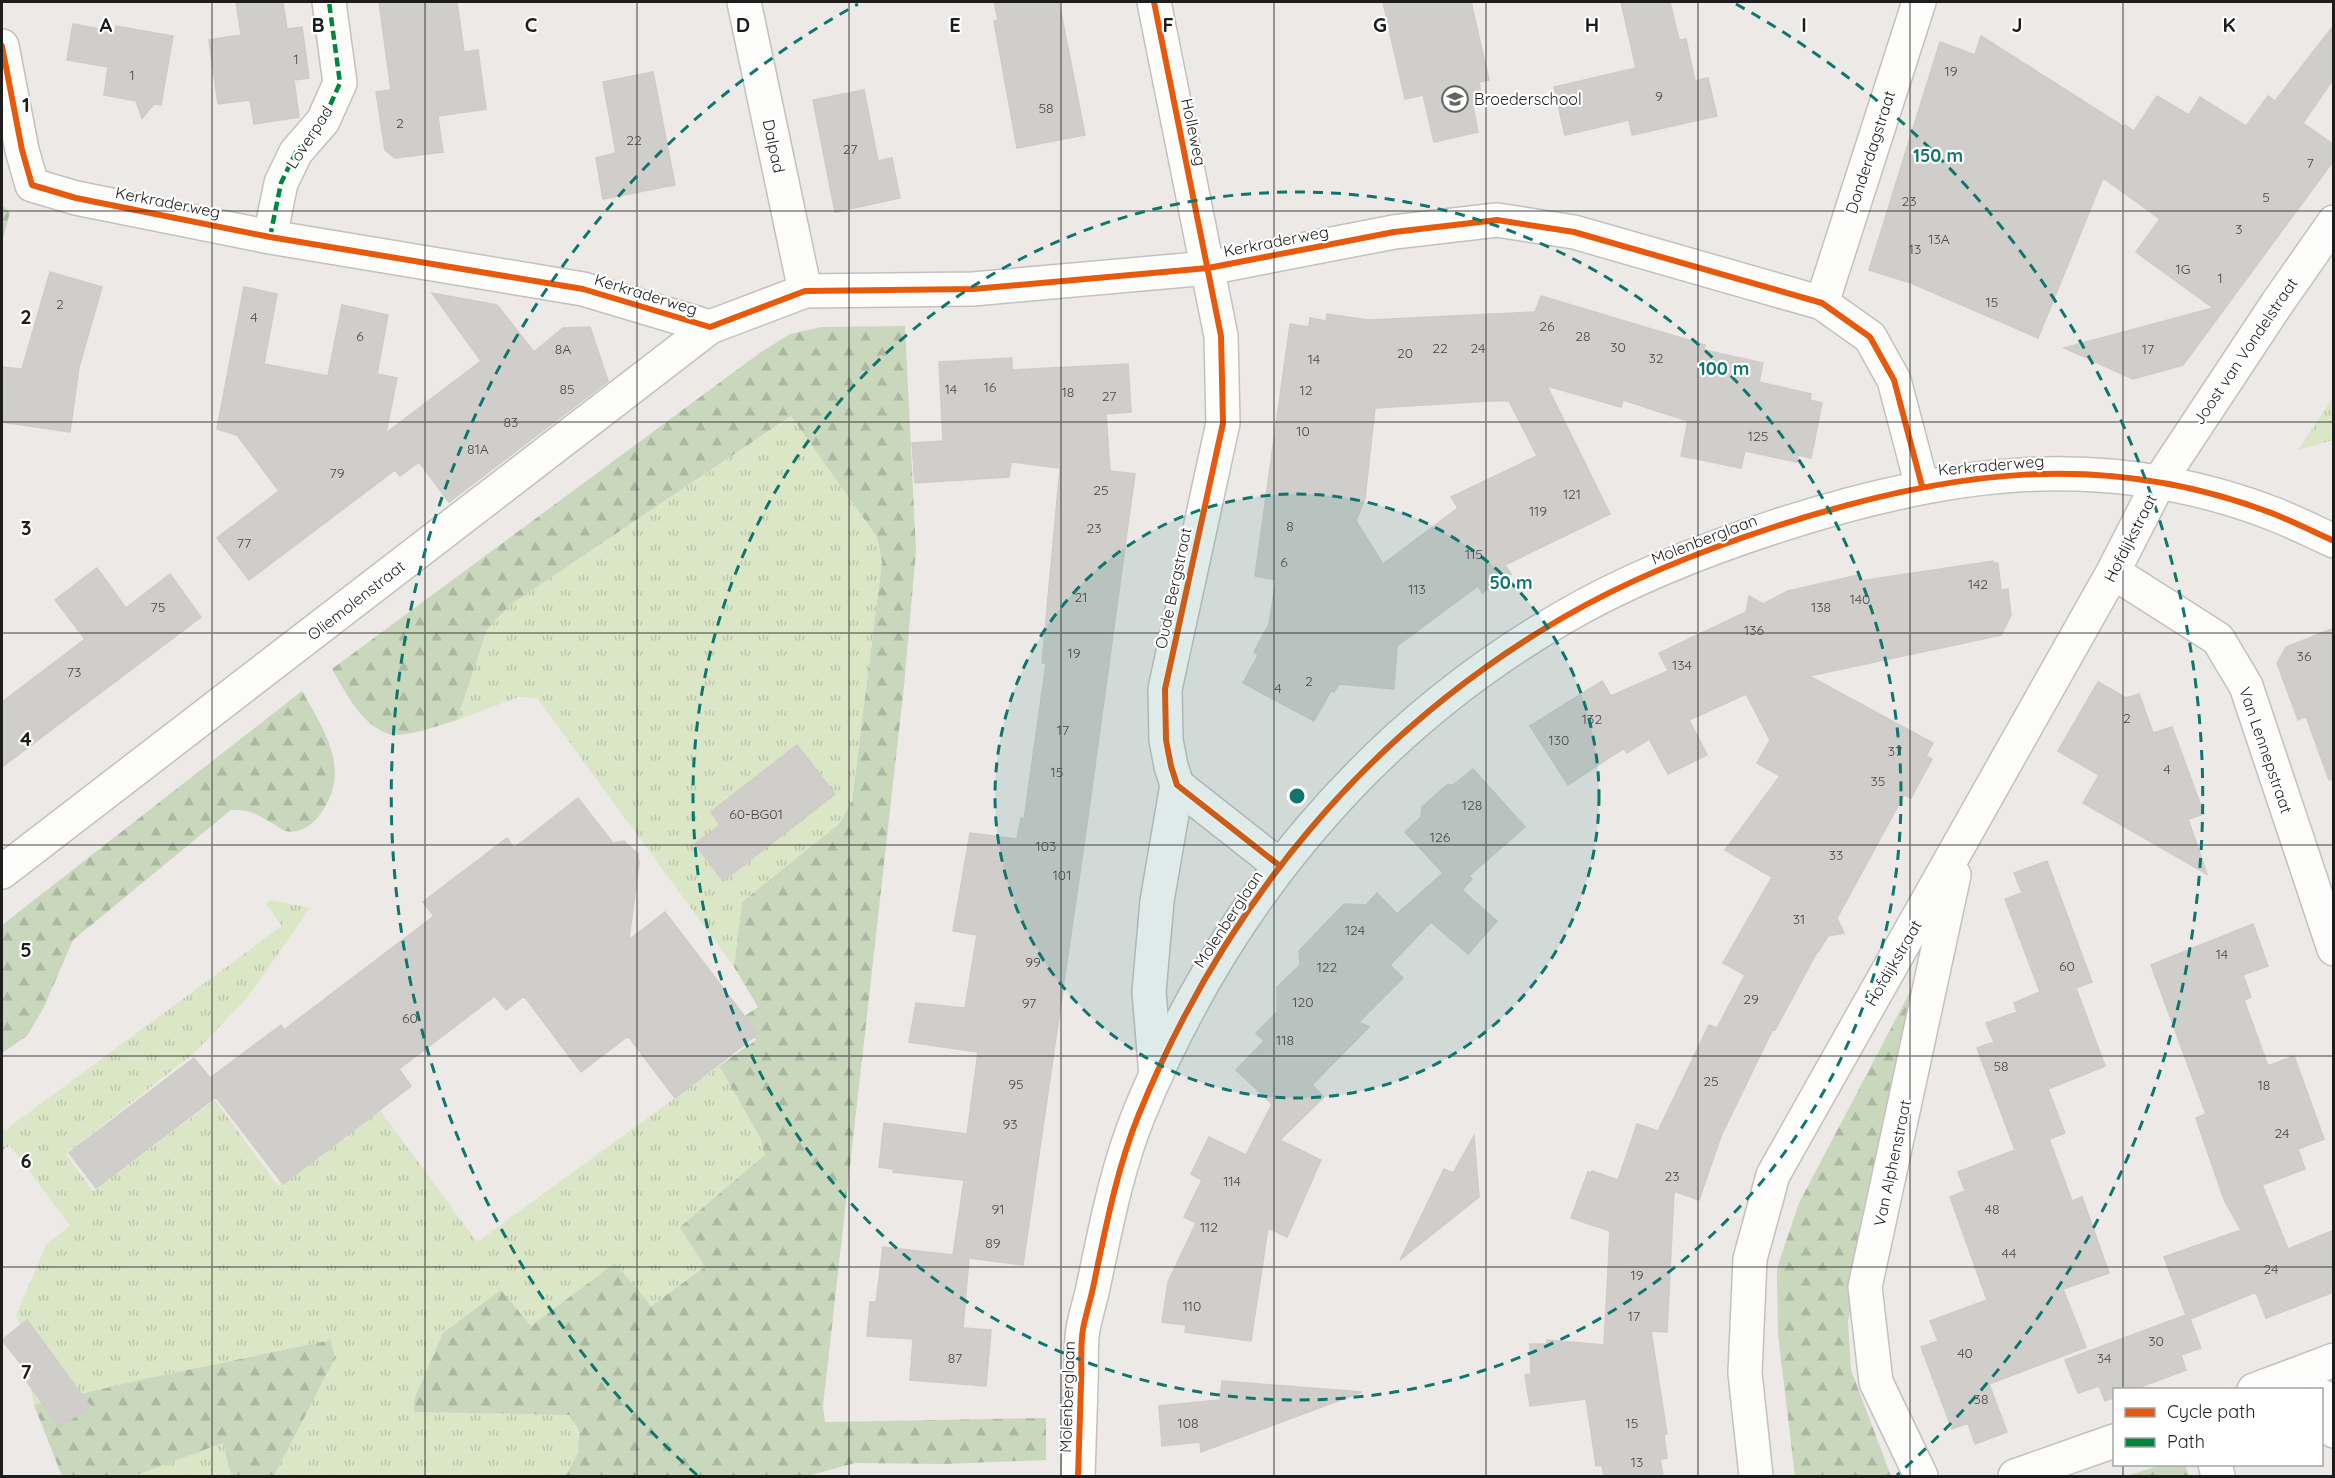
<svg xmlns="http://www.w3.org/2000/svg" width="2335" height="1478" font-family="Quicksand,sans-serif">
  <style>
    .grass { fill: url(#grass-tufts) }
    .forest { fill: url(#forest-firs) }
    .building { fill: #d0cecb; stroke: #cfcbc8; stroke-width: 1.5; fill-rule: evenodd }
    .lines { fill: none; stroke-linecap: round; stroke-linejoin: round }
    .minor-casing { stroke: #c3c1c0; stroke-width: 36 }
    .tertiary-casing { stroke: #c3c1c0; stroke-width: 36 }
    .minor { stroke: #fcfcfb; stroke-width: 33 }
    .tertiary { stroke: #fcfcfb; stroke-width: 33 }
    .quiet { stroke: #00873e; stroke-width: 4.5; stroke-dasharray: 9 4.5; stroke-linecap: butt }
    .cycleway-casing { stroke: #fff; stroke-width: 10 }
    .cycleway { stroke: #e8590c; stroke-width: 6 }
    .grid { fill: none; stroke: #1d1d1d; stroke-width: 1.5; stroke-opacity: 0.55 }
    .ring { fill: none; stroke: #0f766e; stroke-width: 3; stroke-dasharray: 10 8 }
    .labels { text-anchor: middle; stroke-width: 4.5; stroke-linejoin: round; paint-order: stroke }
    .number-label { font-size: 14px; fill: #4a4948 }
    .poi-label { font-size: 16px; fill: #1d1d1d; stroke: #fff; text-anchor: start }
    .street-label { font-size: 16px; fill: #1d1d1d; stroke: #fff }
    .grid-label { font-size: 20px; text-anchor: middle; font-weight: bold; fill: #1d1d1d; stroke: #fff; stroke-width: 4.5; stroke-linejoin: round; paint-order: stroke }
    .centre { fill: #0f766e; stroke: #fff; stroke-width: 3 }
    .ring-label { font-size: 18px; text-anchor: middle; font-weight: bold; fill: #0f766e; stroke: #fff; stroke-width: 4.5; stroke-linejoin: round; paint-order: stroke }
  </style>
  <defs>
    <pattern id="grass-tufts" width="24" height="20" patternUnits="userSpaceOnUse" patternTransform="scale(1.5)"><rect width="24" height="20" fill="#dbe6c7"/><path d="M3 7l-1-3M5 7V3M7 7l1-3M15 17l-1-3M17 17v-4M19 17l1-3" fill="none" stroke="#bcc5aa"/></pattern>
    <pattern id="forest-firs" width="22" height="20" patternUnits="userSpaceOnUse" patternTransform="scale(1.5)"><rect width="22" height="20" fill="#c9d8bd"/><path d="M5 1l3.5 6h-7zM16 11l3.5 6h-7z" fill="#acb9a2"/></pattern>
  </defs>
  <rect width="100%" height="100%" fill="#ece9e6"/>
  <path class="grass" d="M2333,397V440L2298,450Z
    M792,416L877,537L882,562L852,801L839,824L742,902L734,967L537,698L519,697L457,720L487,630L510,605Z
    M270,900L310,908L247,998L194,1053L66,1154L93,1191L215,1100L278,1186L380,1110L477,1242L719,1066L761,1139L766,1155L680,1227L706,1267L650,1306L615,1264L414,1412L570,1415C584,1441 580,1449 568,1475L274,1476L335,1358L331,1340L144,1379L34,1405L17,1313L47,1243L70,1226L10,1145L2,1151V1126L5,1130L282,926L266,904Z
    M223,1443L231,1476H134Z"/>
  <path class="forest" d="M2,205L10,212L2,243Z
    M905,326L916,551L904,686L823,1406L825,1422L1046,1418V1460L944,1464L855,1463L808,1476H565L578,1453L579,1432L570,1415L414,1412V1400L443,1333L501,1290L531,1326L615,1263L651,1306L705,1267L680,1227L765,1155L761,1139L719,1066L756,1040L740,1019L758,1007L734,967L742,902L839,824L852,801L882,562L877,537L791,416L510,605L487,630L457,720C440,725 406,738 389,734C361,725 346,693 332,669L761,352L790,334L821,327Z
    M302,691C326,733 353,773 318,817C312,826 297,834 286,831C282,830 277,826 274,824C257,815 251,809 231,810L73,940L44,1007L27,1036L2,1053V925Z
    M1931,952L1848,1321L1851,1370L1891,1476H1795L1778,1335L1777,1268L1799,1203Z
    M331,1340L335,1358L274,1476H231L223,1443L134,1476H62L34,1405L144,1379Z
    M2161,1465H2185L2189,1476H2127Z"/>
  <path class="building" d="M236,2H283L287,29L302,27L309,78L294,80L299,117L254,124L250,100L218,104L209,40L241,35Z
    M379,2H457L464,52L478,50L486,109L438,116L443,152L395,158L385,150L376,92L391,90Z
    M994,2H1059L1085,135L1017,148L994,21L998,20Z
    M1383,2H1471L1489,80L1479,82L1483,104L1473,106L1478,132L1434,142L1423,95L1405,99Z
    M1621,2H1670L1679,40L1686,39L1695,81L1708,78L1717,116L1632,135L1629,120L1565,135L1554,87L1636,68Z
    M73,24L115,32L116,26L173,36L161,105L154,104L142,118L136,101L104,95L108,67L67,60Z
    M2334,25V78L2303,123L2334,145V160L2183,365L2133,379L2064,348L2213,308L2136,252L2160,219L2103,178L2038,338L1911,283L1869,270L1940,42L1975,55L1981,36L2124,127L2125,125L2134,131L2157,96L2189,115L2200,97L2246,126L2268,96L2275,101Z
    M653,72L675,185L603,199L596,158L616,153L603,82Z
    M864,90L878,161L892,158L900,198L835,212L813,100Z
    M50,272L102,287L79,367L70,432L2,422V367L22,369Z
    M244,287L277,294L264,364L328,376L342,305L388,315L377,374L397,378L386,433L481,361L432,293L497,305L534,352L563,328L590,327L608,381L449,502L419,462L400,476L395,470L249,580L217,538L279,491L237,435L217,429Z
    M1541,296L1705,345L1704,350L1763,363L1759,382L1811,394L1810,400L1822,403L1811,458L1798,455L1797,462L1745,451L1741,468L1681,456L1688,421L1623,400L1621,407L1547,386L1610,514L1505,565L1511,574L1482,593L1478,586L1397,646L1394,689L1339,684L1334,692L1331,691L1314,721L1243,683L1258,655L1254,652L1269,624L1276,580L1255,576L1290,324L1309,327L1310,318L1326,321L1327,314L1368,320L1535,312ZM1490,401H1509L1537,456L1451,497L1458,508L1383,564L1356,521L1365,498L1375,408Z
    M1012,358V370L1128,364L1131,412L1106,414L1110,471L1135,474L1088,817L1023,1265L969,1258L963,1328L991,1330L986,1386L910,1380L913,1339L867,1336L870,1302H876L883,1247L953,1255L964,1180L893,1172L894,1169L879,1167L884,1123L967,1134L978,1052L909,1042L916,1003L965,1008L977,935L953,931L970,833L1017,839L1021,818L1024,819L1046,664L1042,663L1060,468L1011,462L1009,477L915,483L912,443L943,441L939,362Z
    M1993,561V563H1998L2001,590L2008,589L2011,615L2001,635L1809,676L1933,743L1926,756L1932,759L1911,798L1904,795L1837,918L1844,933L1828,936L1818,952H1817L1775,1030L1773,1029L1721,1136L1699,1200L1674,1191L1667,1332L1651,1331L1667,1434H1664L1667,1458L1660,1459L1663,1476H1604L1602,1465L1596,1466L1586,1399L1530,1406L1525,1375L1531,1374L1530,1344H1547V1340L1604,1345L1610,1231L1571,1218L1588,1172L1591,1173L1592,1171L1618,1180L1637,1124L1658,1131L1709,1025L1717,1028L1745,975L1723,963L1772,877L1725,850L1780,776L1757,763L1770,740L1746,694L1689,720L1707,755L1668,774L1649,739L1627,753L1624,748L1568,785L1530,726L1602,681L1611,696L1668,671L1659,653L1746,612L1749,596L1763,604L1788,591L1859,575L1860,581Z
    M97,568L126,608L170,574L201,617L2,767V702L85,639L55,600Z
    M2334,628V779L2329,780L2306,716L2298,720L2277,663L2286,647Z
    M2098,682L2126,698L2139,694L2153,733L2172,727L2204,814L2188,819L2207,874L2083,803L2099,775L2058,751Z
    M797,745L835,794L723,881L695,844L720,825L711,812Z
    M1473,769L1525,827L1469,876L1472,879L1462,890L1497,921L1468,954L1431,922L1390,965L1403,978L1359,1022L1369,1027L1312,1085L1324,1097L1280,1140L1321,1160L1287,1237L1268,1228L1251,1341L1185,1332L1186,1325L1162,1322L1168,1282L1196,1223L1184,1217L1202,1180L1191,1174L1209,1137L1246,1155L1272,1104L1236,1070L1264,1041L1256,1033L1277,1012V987L1300,965L1299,951L1344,904L1366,905L1377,893L1397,914L1443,873L1405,832L1421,817L1422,807L1447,785H1453Z
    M578,798L613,843L624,841L638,854L639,863L629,940L665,912L758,1034L675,1098L628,1036L581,1072L524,996L506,1010L495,996L399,1069L411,1086L283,1184L216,1097L96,1188L69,1153L194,1058L210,1078L281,1025L284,1030L434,916L423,902L507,838L514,848Z
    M2047,861L2092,982L2076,988L2105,1066L2048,1089L2065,1133L2049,1139L2072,1201L2082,1197L2109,1273L2063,1289L2086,1347L1989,1384L2007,1432L1975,1444L1968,1423L1952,1429L1921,1347L1938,1341L1930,1321L1987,1300L1950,1197L1965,1191L1958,1172L2015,1150L1977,1048L1994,1042L1986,1023L2017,1012L2014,1003L2040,992L2005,899L2022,893L2014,873Z
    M2253,924L2268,966L2243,975L2251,997L2244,1000L2268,1066L2294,1056L2324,1139L2298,1149L2305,1169L2262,1185L2288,1249L2334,1230V1292L2266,1318L2256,1292L2190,1319L2201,1348L2181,1355L2186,1370L2135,1389H2115V1397L2105,1401L2099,1386L2078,1393L2065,1360L2186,1315L2164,1257L2241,1230L2225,1202L2202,1136L2196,1118L2206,1114L2151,965Z
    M1474,1136L1479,1197L1400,1260L1444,1169L1453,1173Z
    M27,1320L90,1406L60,1427L27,1382L32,1378L2,1340Z
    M1222,1381L1362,1392L1201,1452L1200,1442L1162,1446L1159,1406L1220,1400Z"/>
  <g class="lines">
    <g class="minor-casing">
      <path id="minor" d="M744,2L805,291
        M1154,2L1221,336L1223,423L1165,689L1166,740L1171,766L1177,785L1280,866
        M2,46L22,150L32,185L76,198L270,237L583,289L710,327L805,291L973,289L1208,268L1394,232L1497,220L1574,232L1822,303L1870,337L1894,380L1922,486
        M270,237L281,183L296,152L323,121L340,83L329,2
        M1822,303L1919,2
        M2113,572L2218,639L2246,686L2334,949
        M2,872L710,327
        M1156,1075L1149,992L1157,901L1177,785
        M2254,1390L2334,1360
        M2322,1396L2334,1431
        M2215,1464L2218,1476
        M1756,1476L1745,1373L1750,1259L1773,1175L2113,572L2159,482L2276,305L2334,222
        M1921,1476L1876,1382L1865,1287L1954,875
        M2015,1476L2114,1441"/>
    </g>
    <g class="tertiary-casing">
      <path id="tertiary" d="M1078,1476C1079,1446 1080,1415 1081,1384C1082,1366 1080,1346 1083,1329C1086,1313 1091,1299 1094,1283C1106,1226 1117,1168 1139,1114C1225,904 1367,731 1564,617C1631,578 1703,550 1777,526C1946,471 2103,448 2274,514C2294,522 2314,532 2334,541"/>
    </g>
    <use href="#minor" class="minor"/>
    <use href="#tertiary" class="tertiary"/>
    <path class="quiet" d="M270,237L281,183L296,152L323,121L340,83L329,2"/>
    <g class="cycleway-casing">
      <path id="cycleway" d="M1154,2L1221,336L1223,423L1165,689L1166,740L1171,766L1177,785L1280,866
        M2,46L22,150L32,185L76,198L270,237L583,289L710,327L805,291L973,289L1208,268L1394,232L1497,220L1574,232L1822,303L1870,337L1894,380L1922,486
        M1078,1476C1079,1446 1080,1415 1081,1384C1082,1366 1080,1346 1083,1329C1086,1313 1091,1299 1094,1283C1106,1226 1117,1168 1139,1114C1225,904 1367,731 1564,617C1631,578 1703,550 1777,526C1946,471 2103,448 2274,514C2294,522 2314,532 2334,541"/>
    </g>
    <use href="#cycleway" class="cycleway"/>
  </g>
  <path class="grid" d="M212,2V1476M425,2V1476M637,2V1476M849,2V1476M1061,2V1476M1274,2V1476M1486,2V1476M1698,2V1476M1910,2V1476M2123,2V1390M2,211H2334M2,422H2334M2,633H2334M2,845H2334M2,1056H2334M2,1267H2334M2123,1464V1476"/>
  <circle cx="1297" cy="796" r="302" fill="#0f766e" fill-opacity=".12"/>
  <g class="ring">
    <circle cx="1297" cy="796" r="302"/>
    <circle cx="1297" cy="796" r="604"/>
    <path d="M697 1475A906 906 0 0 1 858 4M1736 4A906 906 0 0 1 1897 1475"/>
  </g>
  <defs>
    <g id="school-ring" transform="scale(1.35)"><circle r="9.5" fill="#fff" stroke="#656463" stroke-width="1.5"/><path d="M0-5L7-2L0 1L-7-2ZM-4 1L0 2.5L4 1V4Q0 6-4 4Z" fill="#656463"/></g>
  </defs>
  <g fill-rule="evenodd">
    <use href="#school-ring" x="1455" y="99"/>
  </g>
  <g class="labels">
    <g class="number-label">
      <text x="296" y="64">1</text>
      <text x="1951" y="76">19</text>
      <text x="132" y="80">1</text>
      <text x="1659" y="101">9</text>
      <text x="1046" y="113">58</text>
      <text x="400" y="128">2</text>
      <text x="634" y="145">22</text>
      <text x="850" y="154">27</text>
      <text x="2310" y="168">7</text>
      <text x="2266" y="202">5</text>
      <text x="1909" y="206">23</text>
      <text x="2239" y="234">3</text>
      <text x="1939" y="244">13A</text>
      <text x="1915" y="254">13</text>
      <text x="2183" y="274">1G</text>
      <text x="2220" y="283">1</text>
      <text x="1992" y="307">15</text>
      <text x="60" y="309">2</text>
      <text x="254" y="322">4</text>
      <text x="1547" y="331">26</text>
      <text x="360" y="341">6</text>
      <text x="1583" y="341">28</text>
      <text x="1618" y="352">30</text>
      <text x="1440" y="353">22</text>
      <text x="1478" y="353">24</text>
      <text x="563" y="354">8A</text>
      <text x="2148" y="354">17</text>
      <text x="1405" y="358">20</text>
      <text x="1656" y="363">32</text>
      <text x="1314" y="364">14</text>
      <text x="990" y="392">16</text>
      <text x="567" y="394">85</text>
      <text x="951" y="394">14</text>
      <text x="1306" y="395">12</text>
      <text x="1068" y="397">18</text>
      <text x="1109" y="401">27</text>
      <text x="511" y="427">83</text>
      <text x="1303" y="436">10</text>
      <text x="1758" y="441">125</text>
      <text x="478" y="454">81A</text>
      <text x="337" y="478">79</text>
      <text x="1101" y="495">25</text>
      <text x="1572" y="499">121</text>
      <text x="1538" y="516">119</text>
      <text x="1290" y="531">8</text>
      <text x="1094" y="533">23</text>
      <text x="244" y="548">77</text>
      <text x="1474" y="559">115</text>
      <text x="1284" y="567">6</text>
      <text x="1978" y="589">142</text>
      <text x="1417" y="594">113</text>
      <text x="1081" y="602">21</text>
      <text x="1860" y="604">140</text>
      <text x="158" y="612">75</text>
      <text x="1821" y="612">138</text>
      <text x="1754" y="635">136</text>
      <text x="1074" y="658">19</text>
      <text x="2304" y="661">36</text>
      <text x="1682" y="670">134</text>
      <text x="74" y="677">73</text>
      <text x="1309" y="686">2</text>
      <text x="1278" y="693">4</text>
      <text x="2127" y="723">2</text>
      <text x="1592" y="724">132</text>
      <text x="1063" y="735">17</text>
      <text x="1559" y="745">130</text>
      <text x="1895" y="756">37</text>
      <text x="2167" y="774">4</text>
      <text x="1057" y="777">15</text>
      <text x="1878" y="786">35</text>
      <text x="1472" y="810">128</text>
      <text x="756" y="819">60-BG01</text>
      <text x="1440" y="842">126</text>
      <text x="1046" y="851">103</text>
      <text x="1836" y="860">33</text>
      <text x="1062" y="880">101</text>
      <text x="1799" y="924">31</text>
      <text x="1355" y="935">124</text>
      <text x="2222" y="959">14</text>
      <text x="1033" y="967">99</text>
      <text x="2067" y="971">60</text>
      <text x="1327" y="972">122</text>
      <text x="1751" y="1004">29</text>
      <text x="1303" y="1007">120</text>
      <text x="1029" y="1008">97</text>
      <text x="410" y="1023">60</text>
      <text x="1285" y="1045">118</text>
      <text x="2001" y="1071">58</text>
      <text x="1711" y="1086">25</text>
      <text x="1016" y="1089">95</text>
      <text x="2264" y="1090">18</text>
      <text x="1010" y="1129">93</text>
      <text x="2282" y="1138">24</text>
      <text x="1672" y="1181">23</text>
      <text x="1232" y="1186">114</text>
      <text x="998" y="1214">91</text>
      <text x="1992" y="1214">48</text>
      <text x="1209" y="1232">112</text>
      <text x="993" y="1248">89</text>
      <text x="2009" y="1258">44</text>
      <text x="2271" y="1274">24</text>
      <text x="1637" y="1280">19</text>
      <text x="1192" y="1311">110</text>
      <text x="1634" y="1321">17</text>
      <text x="2156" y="1346">30</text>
      <text x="1965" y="1358">40</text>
      <text x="955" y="1363">87</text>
      <text x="2104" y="1363">34</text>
      <text x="1981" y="1404">38</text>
      <text x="1188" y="1428">108</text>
      <text x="1632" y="1428">15</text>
      <text x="1637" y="1467">13</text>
    </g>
    <g class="poi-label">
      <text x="1474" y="105">Broederschool</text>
    </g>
    <g class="street-label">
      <text transform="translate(1194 132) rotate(78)" y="6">Holleweg</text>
      <text transform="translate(309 137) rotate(-57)" y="6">Loverpad</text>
      <text transform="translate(774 146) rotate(78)" y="6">Dalpad</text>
      <text transform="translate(1870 152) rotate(-72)" y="6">Donderdagstraat</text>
      <text transform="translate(168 202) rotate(11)" y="6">Kerkraderweg</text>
      <text transform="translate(1276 241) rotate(-11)" y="6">Kerkraderweg</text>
      <text transform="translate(646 294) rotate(17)" y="6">Kerkraderweg</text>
      <text transform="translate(2245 351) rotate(-56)" y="6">Joost van Vondelstraat</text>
      <text transform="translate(1991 465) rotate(-5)" y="6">Kerkraderweg</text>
      <text transform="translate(2130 538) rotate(-63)" y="6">Hofdijkstraat</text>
      <text transform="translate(1704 539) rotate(-21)" y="6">Molenberglaan</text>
      <text transform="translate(1173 588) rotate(-78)" y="6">Oude Bergstraat</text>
      <text transform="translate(356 600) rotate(-38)" y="6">Oliemolenstraat</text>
      <text transform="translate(2266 750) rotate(71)" y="6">Van Lennepstraat</text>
      <text transform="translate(1228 919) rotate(-57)" y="6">Molenberglaan</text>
      <text transform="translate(1893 963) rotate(-60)" y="6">Hofdijkstraat</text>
      <text transform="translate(1892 1163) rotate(-78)" y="6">Van Alphenstraat</text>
      <text transform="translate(1067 1397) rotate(-88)" y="6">Molenberglaan</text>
    </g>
  </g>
  <g class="grid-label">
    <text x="106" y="32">A</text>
    <text x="318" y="32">B</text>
    <text x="531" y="32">C</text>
    <text x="743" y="32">D</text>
    <text x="955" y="32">E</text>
    <text x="1168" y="32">F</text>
    <text x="1380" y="32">G</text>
    <text x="1592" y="32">H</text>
    <text x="1804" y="32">I</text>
    <text x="2017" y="32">J</text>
    <text x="2229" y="32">K</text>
    <text x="26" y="112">1</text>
    <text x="26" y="324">2</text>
    <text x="26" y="535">3</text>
    <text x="26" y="746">4</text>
    <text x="26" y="957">5</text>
    <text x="26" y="1168">6</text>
    <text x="26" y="1379">7</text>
  </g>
  <circle cx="1297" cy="796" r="9" class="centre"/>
  <g class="ring-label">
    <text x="1938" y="162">150 m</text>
    <text x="1724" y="375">100 m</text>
    <text x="1511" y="589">50 m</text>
  </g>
  <rect width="2335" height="1478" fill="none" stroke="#1d1d1d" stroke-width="6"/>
  <rect x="2113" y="1388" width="210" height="78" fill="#ffffff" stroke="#a5a5a5" stroke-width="1.5"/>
  <rect x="2125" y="1408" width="30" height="9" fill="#e8590c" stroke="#a5a5a5" stroke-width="1.5"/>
  <text x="2167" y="1418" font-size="18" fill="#1d1d1d">Cycle path</text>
  <rect x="2125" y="1438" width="30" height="9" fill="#00873e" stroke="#a5a5a5" stroke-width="1.5"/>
  <text x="2167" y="1448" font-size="18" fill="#1d1d1d">Path</text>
</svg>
